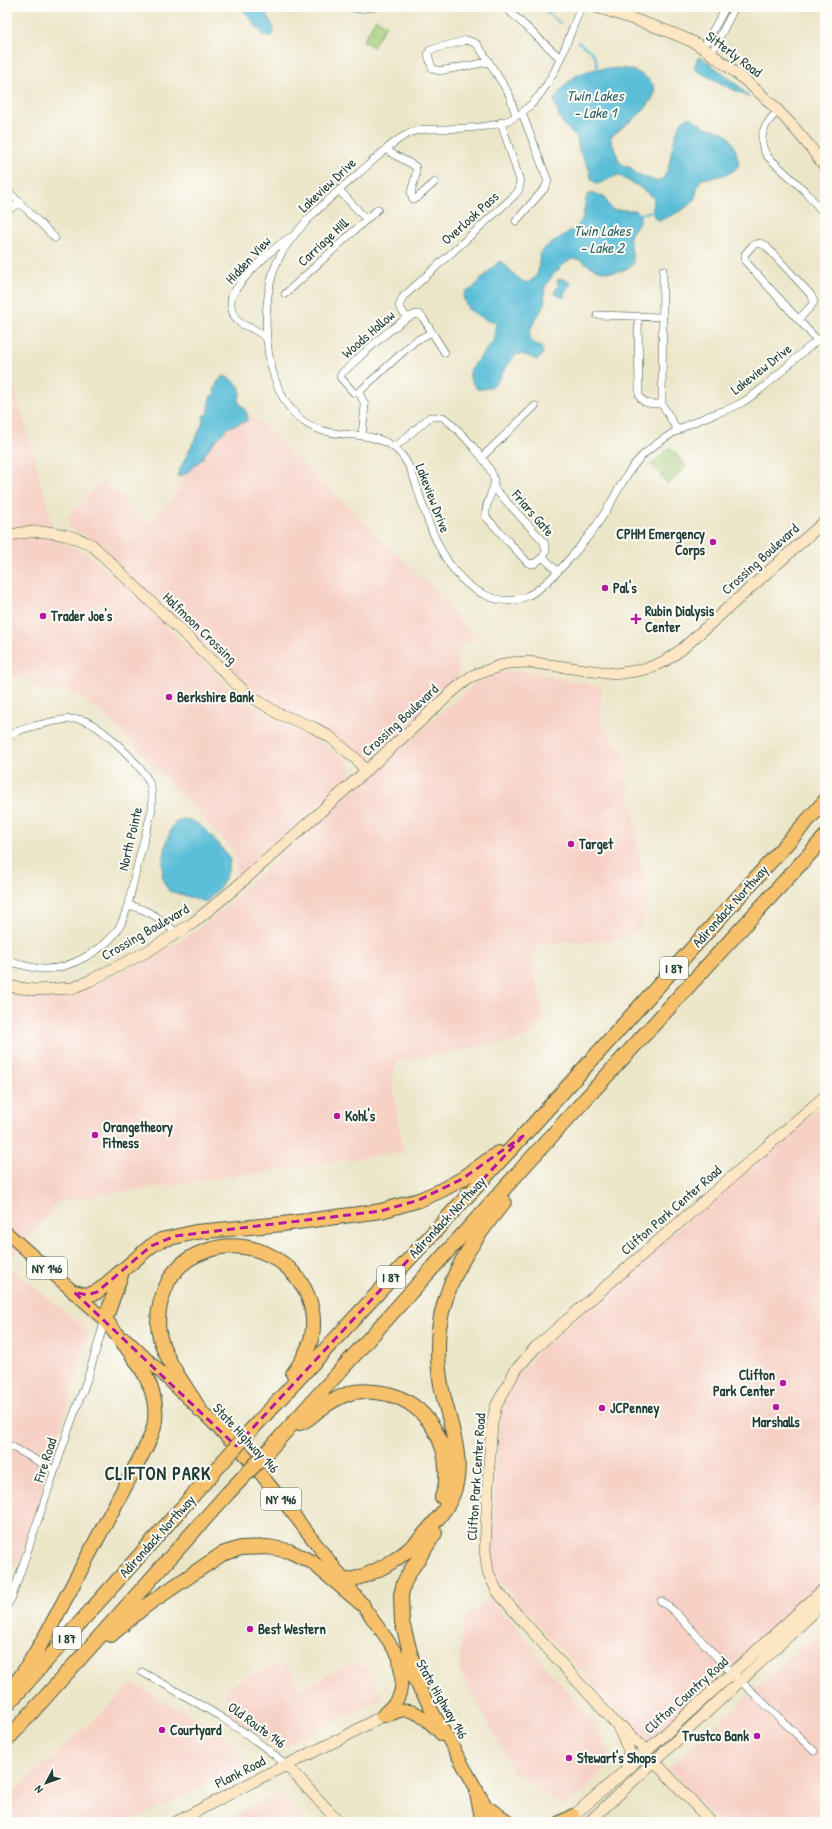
<svg xmlns="http://www.w3.org/2000/svg" width="832" height="1829" font-family="'Patrick Hand',sans-serif">
  <style>
    .built { fill: #f7d1c6 }
    .green { fill: #a3cc78; stroke: #618456 }
    .water { fill: #5abed8; stroke: #3c7e86 }
    .lines { fill: none; stroke-linecap: round; stroke-linejoin: round }
    .stream { stroke: #5abed8; stroke-width: 2 }
    .street-casing { stroke: #3e564a; stroke-width: 8 }
    .secondary-casing { stroke: #3e564a; stroke-width: 12 }
    .primary-casing { stroke: #3e564a; stroke-width: 14 }
    .highway-casing { stroke: #3e564a; stroke-width: 16 }
    .street { stroke: #fff; stroke-width: 7 }
    .secondary { stroke: #fce6c4; stroke-width: 11 }
    .primary { stroke: #f7c06b; stroke-width: 12 }
    .highway { stroke: #f7c06b; stroke-width: 14 }
    .highway-bridge-casing { stroke: #3e564a; stroke-width: 16; stroke-linecap: butt }
    .highway-bridge { stroke: #f7c06b; stroke-width: 14 }
    .marked { fill: none; stroke: #b5179e; stroke-width: 3; stroke-dasharray: 8 5; stroke-linejoin: round }
    .poi-dot { fill: #b5179e; stroke: #fdfcf7; stroke-width: 1.5 }
    .labels { text-anchor: middle; stroke-width: 4; stroke-linejoin: round; paint-order: stroke }
    .shield { fill: #fdfcf7; stroke: #62766e; stroke-width: 1 }
    .shield-label { font-size: 13px; font-weight: bold; fill: #1f3d34 }
    .street-label { font-size: 14px; fill: #1f3d34; stroke: #fdfcf7 }
    .poi-label { font-size: 14px; font-weight: bold; fill: #1f3d34; stroke: #fdfcf7; text-anchor: start }
    .water-label { font-size: 15px; font-style: italic; fill: #316465; stroke: #fdfcf7 }
    .district-label { font-size: 18px; font-weight: bold; letter-spacing: 1px; fill: #1f3d34; stroke: #fdfcf7 }
  </style>
  <rect width="100%" height="100%" fill="#fdfcf7"/>
  <filter id="ink" filterUnits="userSpaceOnUse"><feTurbulence type="fractalNoise" baseFrequency=".025" numOctaves="2"/><feDisplacementMap in="SourceGraphic" scale="8" xChannelSelector="R" yChannelSelector="G"/><feConvolveMatrix kernelMatrix="1 2 1 2 8 2 1 2 1" color-interpolation-filters="sRGB"/></filter>
  <filter id="wash" filterUnits="userSpaceOnUse"><feTurbulence type="fractalNoise" baseFrequency=".012" numOctaves="4" result="noise"/><feDisplacementMap in="SourceGraphic" scale="16" xChannelSelector="R" yChannelSelector="G"/><feGaussianBlur stdDeviation="0.9" result="paint"/><feColorMatrix in="noise" values="0 0 0 0 0 0 0 0 0 0 0 0 0 0 0 0 0 1.4 0 .05"/><feComposite in="paint" operator="in"/></filter>
  <g filter="url(#wash)">
    <rect width="100%" height="100%" fill="#ece6c9"/>
    <path class="built" d="M7,361L52,523L26,538H51L85,552L127,588L238,696L296,731L325,745L344,759L349,766L351,776L235,880L236,860L232,849L104,714L68,689L44,693L31,686L20,675L7,679Z
      M250,413L429,585L475,639L467,642L455,651L459,662L458,678L454,684L368,762L307,720L256,694L97,543L69,527V519L73,511L104,480L149,524L174,498L185,474L201,460L212,444L229,427L247,421Z
      M524,671L601,687V724L624,756L648,902L642,924L630,937L610,941H564L537,945L533,960L543,1019L532,1033L522,1040L397,1061L392,1077L403,1152L58,1201L7,1265L89,1332L38,1506L17,1565L7,1561V995L30,999L68,997L169,948L203,926L373,772L475,683L500,672Z
      M825,1104V1583L647,1743L497,1580L490,1554L500,1416L512,1384L538,1351L799,1124Z
      M489,1597L531,1644L545,1666L595,1723L605,1740L612,1763L571,1803L560,1805L514,1772L459,1670L463,1621Z
      M825,1627V1822H718L668,1768Z
      M349,1664H359L368,1671L383,1698L284,1746L271,1744L256,1734L232,1715L225,1699L227,1686L274,1665H288L300,1690Z
      M133,1684L215,1728L233,1744L245,1762L239,1771L128,1822H7V1798Z
      M277,1793L285,1797L308,1822H223Z"/>
    <path class="green" d="M376,19L386,25L373,47L363,41Z
      M670,447L678,456L659,473L651,465Z
      M679,458L687,466L668,484L660,475Z"/>
    <path class="water" d="M241,7H263L274,29L273,34L269,37L264,36Z
      M701,57L741,88L750,98L697,71L694,67L698,58Z
      M597,69C607,69 621,67 631,70C642,73 660,84 653,97C645,114 623,125 610,138L620,163L631,168L635,173L655,181L663,179C664,177 666,174 667,172C671,162 675,116 689,118C697,118 699,128 713,129C732,131 736,149 739,165C731,177 715,176 702,179C696,184 698,193 694,199C688,209 669,217 659,220L654,217L653,209L654,198L638,186L618,175L598,184L592,180L590,175V171L579,150L577,138L565,126L559,116L554,100C566,82 575,73 597,69Z
      M592,193L604,197L609,206L613,210H634L640,214C642,224 633,228 630,236C628,243 634,255 633,264C622,275 603,274 590,266C585,263 580,258 574,259C568,260 563,265 559,269C554,273 548,281 545,287C543,292 546,300 544,305C539,317 527,327 530,341L541,347L543,353L540,358L537,360L526,355L517,354C500,366 503,391 477,389L470,379V370L493,341L496,324L495,321L490,322L468,309L463,297L465,291L472,289L499,261C510,266 516,281 528,283C546,271 534,263 543,249L578,226L582,220L587,195Z
      M559,279H564L571,284L564,293L565,295L563,298L554,293L559,285L557,281Z
      M224,376C235,381 245,386 238,400C241,408 250,411 247,421L229,427L212,444L201,460L185,474L178,477L177,475L202,425L204,415L209,413V401L211,396H214C214,388 217,380 224,376Z
      M184,819C203,821 218,844 230,859C228,880 220,887 206,902L169,891C167,887 164,884 163,880C160,868 167,831 175,823C177,821 181,820 184,819Z"/>
    <g class="lines">
      <path class="stream" d="M541,7L560,23
        M578,42C590,50 598,54 597,69
        M640,214L653,211"/>
    </g>
  </g>
  <g filter="url(#ink)">
    <g class="lines">
      <g class="street-casing">
        <path id="street" d="M351,7L357,9L376,7
          M505,7L560,58
          M581,7C566,42 555,86 524,111C502,129 469,128 441,129C433,129 423,128 415,131C397,137 381,154 367,166C338,191 293,227 277,262C257,307 262,406 315,428C340,439 369,430 392,446C410,458 416,484 422,503C432,535 451,580 483,594C497,601 513,603 527,596C550,586 590,536 604,514C617,494 626,471 644,454C662,438 685,425 706,417C719,412 732,409 743,402C773,384 796,354 825,335
          M467,40L477,44L489,62L439,71L432,68L428,54L430,50Z
          M703,48L726,7
          M711,54L735,7
          M489,62L509,94L516,116
          M778,111C764,124 756,138 767,156L805,191L825,215
          M388,149L391,153L415,166C420,177 407,189 413,199L417,198L435,182
          M7,190L55,238
          M339,190L366,219
          M7,211L19,203
          M516,221L545,188L548,181L522,113
          M663,270L662,404L678,431
          M285,294L378,209
          M597,315L662,317
          M638,316L639,395C643,405 652,404 662,404
          M407,318L399,306L403,297L514,196L519,190L520,181L501,122
          M799,319L812,305L814,302L811,295L766,246L760,243L753,245L745,254V261L817,340
          M432,332L415,341L358,393H354L340,377L342,373C355,362 405,312 419,314L423,318L445,353
          M267,339C263,336 259,332 255,330C247,326 239,325 235,317C231,311 230,302 232,296C240,279 276,244 293,236
          M359,392L365,405L362,435
          M395,447L430,417H443C456,427 497,468 494,484C492,494 484,506 486,517L528,563L534,564L543,557
          M482,457L535,406
          M493,487L544,542L546,551L543,557L557,571
          M7,737C18,728 69,716 83,720C102,726 140,764 149,782C153,791 152,800 152,809C147,830 141,850 136,871C131,890 129,909 120,926C107,949 69,970 43,969C31,968 19,964 7,961
          M128,905C149,910 162,919 177,934
          M7,1444L54,1470
          M661,1601L674,1611L726,1667L814,1751
          M7,1606L12,1597L70,1425L88,1377L105,1320
          M142,1672C192,1700 244,1727 287,1766"/>
      </g>
      <g class="secondary-casing">
        <path id="secondary" d="M596,7C628,17 660,27 691,41C704,47 715,57 726,65C764,94 798,128 825,167
          M7,536C37,528 64,531 92,545L247,694L279,714L313,727L330,737L356,759L366,771
          M7,986L35,990L72,988L89,981L148,951L193,923L233,890L366,771L453,691L472,676L508,663L528,662L615,674L635,671L646,669L665,661L682,649L825,521
          M617,1725L629,1750L626,1770
          M646,1751L624,1728L617,1725L521,1619L497,1591L488,1572L485,1550L489,1466L492,1424L496,1406L515,1371L536,1347L825,1096
          M654,1761L711,1822
          M287,1766L339,1822
          M176,1822L264,1776L346,1736L382,1716
          M566,1822L626,1770L825,1588
          M589,1822L825,1602"/>
      </g>
      <g class="primary-casing">
        <path id="primary" d="M7,1233L111,1325
          M126,1339L200,1410L246,1456L290,1510L345,1581L387,1639L420,1689L495,1822
          M399,1660C401,1672 404,1689 397,1700C393,1706 386,1710 382,1716C389,1717 392,1713 400,1711C417,1707 431,1724 442,1735
          M476,1794L482,1822
          M489,1808L510,1822
          M560,1822L573,1815"/>
      </g>
      <g class="highway-casing">
        <path id="highway" d="M74,1292L87,1295L97,1292L151,1246L161,1240L196,1232L283,1224L381,1211L419,1200L440,1191L462,1179L498,1153
          M200,1410C187,1388 163,1358 159,1333C156,1315 161,1296 169,1280C178,1265 190,1256 206,1251C261,1231 322,1277 312,1336C309,1349 301,1363 293,1374
          M299,1423C308,1421 312,1415 319,1410C330,1402 341,1395 354,1392C365,1390 377,1392 388,1394C426,1404 449,1441 446,1480C446,1485 444,1492 442,1497
          M251,1430L523,1136L825,801
          M268,1451L527,1163L825,837
          M345,1581C373,1576 402,1558 421,1538C433,1524 446,1511 453,1494C466,1461 449,1422 442,1390C438,1370 437,1349 439,1329C445,1279 473,1240 504,1202
          M111,1635L144,1607L222,1554L241,1548L268,1547L289,1551L312,1562L363,1605
          M420,1689L402,1622L401,1595L404,1583L409,1573L435,1533
          M7,1696L27,1667L45,1637L146,1447C149,1441 152,1434 154,1427C163,1384 128,1350 105,1320L122,1272
          M7,1705L211,1475
          M7,1740L228,1493"/>
      </g>
      <use href="#street" class="street"/>
      <use href="#secondary" class="secondary"/>
      <use href="#primary" class="primary"/>
      <use href="#highway" class="highway"/>
      <g class="highway-bridge-casing">
        <path id="highway-bridge" d="M211,1475L251,1430
          M228,1493L268,1451"/>
      </g>
      <use href="#highway-bridge" class="highway-bridge"/>
    </g>
  </g>
  <path class="marked" d="M523,1136L236,1446L74,1292L87,1295L97,1292L151,1246L175,1236L381,1211L419,1200L462,1179Z"/>
  <g class="poi-dot">
    <circle cx="713" cy="542" r="4"/>
    <circle cx="605" cy="588" r="4"/>
    <circle cx="43" cy="616" r="4"/>
    <path d="M634 613h4v4h4v4h-4v4h-4v-4h-4v-4h4z"/>
    <circle cx="169" cy="697" r="4"/>
    <circle cx="571" cy="844" r="4"/>
    <circle cx="337" cy="1116" r="4"/>
    <circle cx="95" cy="1135" r="4"/>
    <circle cx="783" cy="1383" r="4"/>
    <circle cx="776" cy="1407" r="4"/>
    <circle cx="602" cy="1408" r="4"/>
    <circle cx="250" cy="1629" r="4"/>
    <circle cx="162" cy="1730" r="4"/>
    <circle cx="757" cy="1736" r="4"/>
    <circle cx="569" cy="1758" r="4"/>
  </g>
  <g class="labels">
    <g class="shield">
      <rect x="660" y="957" width="28" height="22" rx="3"/>
      <rect x="27" y="1257" width="40" height="22" rx="3"/>
      <rect x="377" y="1266" width="28" height="22" rx="3"/>
      <rect x="261" y="1488" width="40" height="22" rx="3"/>
      <rect x="53" y="1627" width="28" height="22" rx="3"/>
    </g>
    <g class="shield-label">
      <text x="674" y="973">I 87</text>
      <text x="47" y="1273">NY 146</text>
      <text x="391" y="1282">I 87</text>
      <text x="281" y="1504">NY 146</text>
      <text x="67" y="1643">I 87</text>
    </g>
    <g class="street-label">
      <text transform="translate(734 54) rotate(37)" y="5">Sitterly Road</text>
      <text transform="translate(327 185) rotate(-43)" y="5">Lakeview Drive</text>
      <text transform="translate(470 218) rotate(-42)" y="5">Overlook Pass</text>
      <text transform="translate(323 242) rotate(-43)" y="5">Carriage Hill</text>
      <text transform="translate(248 260) rotate(-47)" y="5">Hidden View</text>
      <text transform="translate(368 334) rotate(-41)" y="5">Woods Hollow</text>
      <text transform="translate(761 369) rotate(-38)" y="5">Lakeview Drive</text>
      <text transform="translate(433 498) rotate(69)" y="5">Lakeview Drive</text>
      <text transform="translate(533 513) rotate(49)" y="5">Friars Gate</text>
      <text transform="translate(760 559) rotate(-42)" y="5">Crossing Boulevard</text>
      <text transform="translate(200 628) rotate(44)" y="5">Halfmoon Crossing</text>
      <text transform="translate(400 720) rotate(-43)" y="5">Crossing Boulevard</text>
      <text transform="translate(130 839) rotate(-77)" y="5">North Pointe</text>
      <text transform="translate(730 906) rotate(-48)" y="5">Adirondack Northway</text>
      <text transform="translate(145 932) rotate(-30)" y="5">Crossing Boulevard</text>
      <text transform="translate(671 1210) rotate(-41)" y="5">Clifton Park Center Road</text>
      <text transform="translate(447 1217) rotate(-47)" y="5">Adirondack Northway</text>
      <text transform="translate(246 1438) rotate(47)" y="5">State Highway 146</text>
      <text transform="translate(45 1460) rotate(-72)" y="5">Fire Road</text>
      <text transform="translate(476 1477) rotate(-86)" y="5">Clifton Park Center Road</text>
      <text transform="translate(157 1536) rotate(-48)" y="5">Adirondack Northway</text>
      <text transform="translate(686 1695) rotate(-42)" y="5">Clifton Country Road</text>
      <text transform="translate(442 1699) rotate(60)" y="5">State Highway 146</text>
      <text transform="translate(257 1725) rotate(36)" y="5">Old Route 146</text>
      <text transform="translate(240 1772) rotate(-27)" y="5">Plank Road</text>
    </g>
    <g class="poi-label">
      <text x="705" y="539" text-anchor="end">CPHM Emergency<tspan x="705" dy="16">Corps</tspan></text>
      <text x="613" y="593">Pal's</text>
      <text x="645" y="616">Rubin Dialysis<tspan x="645" dy="16">Center</tspan></text>
      <text x="51" y="621">Trader Joe's</text>
      <text x="177" y="702">Berkshire Bank</text>
      <text x="579" y="849">Target</text>
      <text x="345" y="1121">Kohl's</text>
      <text x="103" y="1132">Orangetheory<tspan x="103" dy="16">Fitness</tspan></text>
      <text x="775" y="1380" text-anchor="end">Clifton<tspan x="775" dy="16">Park Center</tspan></text>
      <text x="610" y="1413">JCPenney</text>
      <text x="776" y="1427" text-anchor="middle">Marshalls</text>
      <text x="258" y="1634">Best Western</text>
      <text x="170" y="1735">Courtyard</text>
      <text x="749" y="1741" text-anchor="end">Trustco Bank</text>
      <text x="577" y="1763">Stewart's Shops</text>
    </g>
    <g class="water-label">
      <text x="595" y="101">Twin Lakes<tspan x="595" dy="17">- Lake 1</tspan></text>
      <text x="602" y="236">Twin Lakes<tspan x="602" dy="17">- Lake 2</tspan></text>
    </g>
    <g class="district-label">
      <text x="158" y="1480">CLIFTON PARK</text>
    </g>
  </g>
  <rect width="832" height="1829" fill="none" stroke="#fdfcf7" stroke-width="24"/>
  <g transform="translate(46 1783) rotate(229)" stroke="#fdfcf7" stroke-width="3" paint-order="stroke">
  <path d="M0-3L7 15L0 10L-7 15Z" fill="#1f3d34"/>
  <text y="-6" font-size="11" font-weight="bold" text-anchor="middle" fill="#1f3d34">N</text>
  </g>
</svg>
